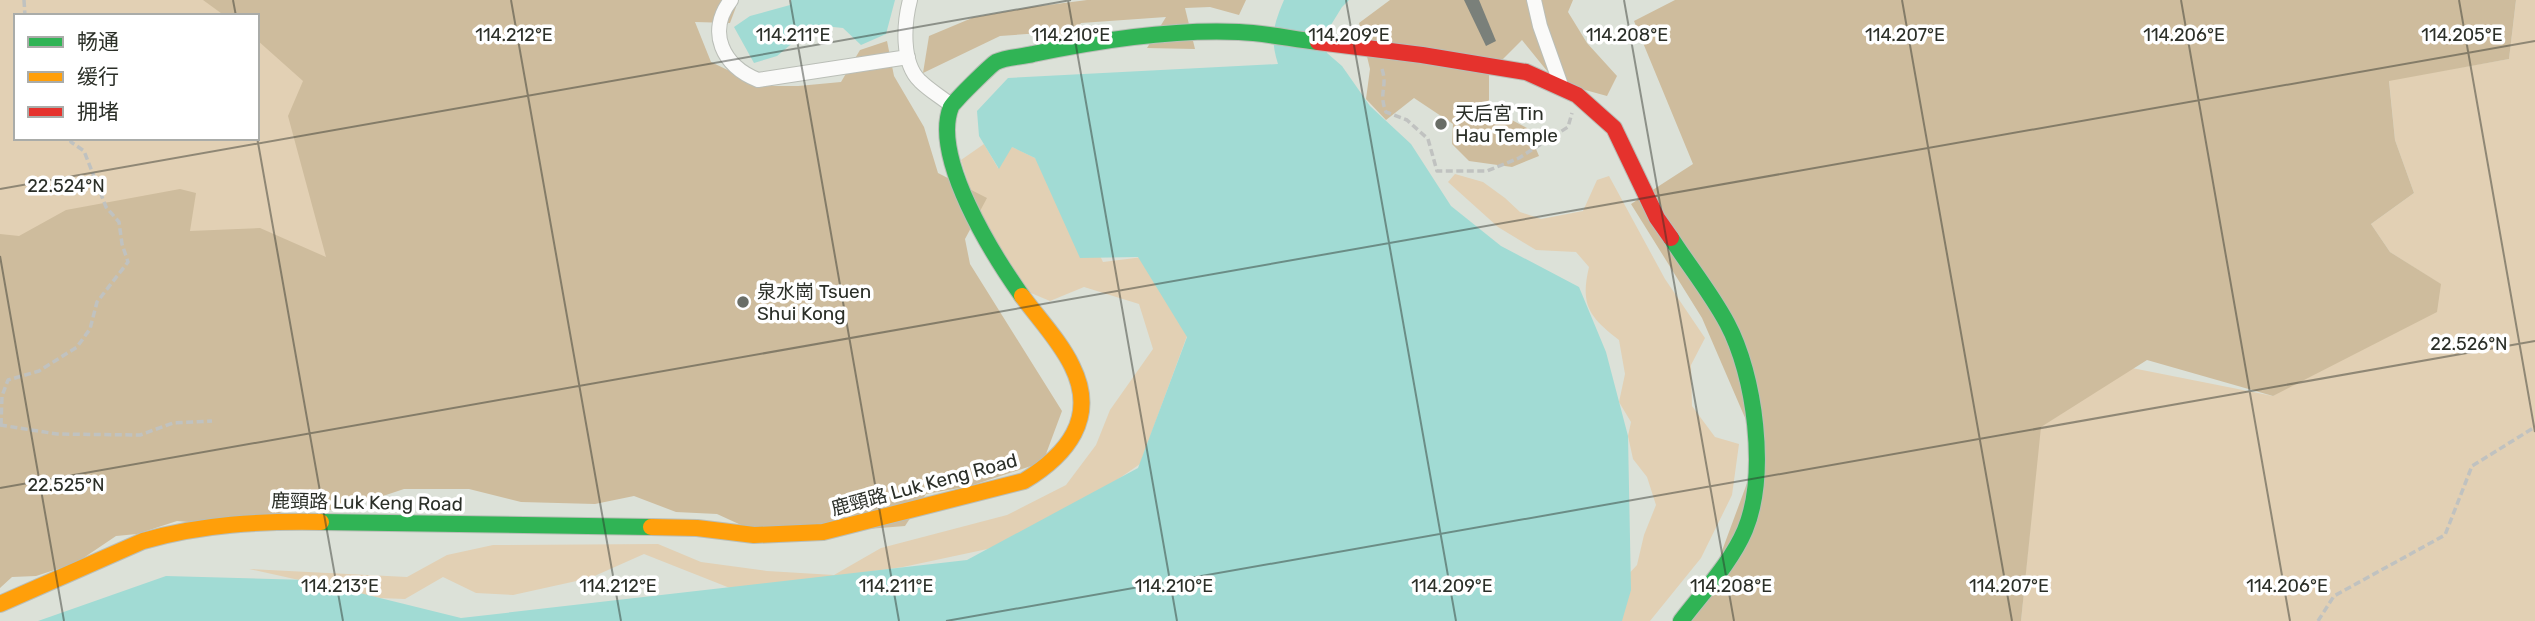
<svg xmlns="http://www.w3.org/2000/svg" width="2535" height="621" font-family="Rubik,'Noto Sans SC',sans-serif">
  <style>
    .green { fill: #e2d0b4; fill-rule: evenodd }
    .forest { fill: #cebc9d }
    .water { fill: #a1dbd4 }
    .building { fill: #7a807a }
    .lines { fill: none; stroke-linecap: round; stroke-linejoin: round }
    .street-casing { stroke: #babeb7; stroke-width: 16 }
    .fast-casing { stroke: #babeb7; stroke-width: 18 }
    .slow-casing { stroke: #babeb7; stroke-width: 18 }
    .jam-casing { stroke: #babeb7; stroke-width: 18 }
    .path { stroke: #c0c2c0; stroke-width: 3.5; stroke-dasharray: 7 3.5; stroke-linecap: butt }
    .street { stroke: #fafaf9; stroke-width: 14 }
    .fast { stroke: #30b455; stroke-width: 16 }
    .slow { stroke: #ff9f0a; stroke-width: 16 }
    .jam { stroke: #e5322d; stroke-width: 16 }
    .ticks { fill: none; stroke: #2b2f28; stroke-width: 2; stroke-opacity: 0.45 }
    .poi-dot { fill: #696d66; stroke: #fff; stroke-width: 2.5 }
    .labels { text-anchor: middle; stroke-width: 7; stroke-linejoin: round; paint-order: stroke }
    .poi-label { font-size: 19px; fill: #2b2f28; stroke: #fff; text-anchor: start }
    .street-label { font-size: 19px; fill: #2b2f28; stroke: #fff }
    .ticks-label { font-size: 18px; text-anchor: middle; fill: #2b2f28; stroke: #fff; stroke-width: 7; stroke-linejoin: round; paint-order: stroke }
  </style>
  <rect width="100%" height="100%" fill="#dce1d8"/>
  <path class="green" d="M0,0H359L345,259L0,258ZM16,16H257V138H16Z
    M2516,0H2535V621H2021L2040,427L2132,368L2273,396L2440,284L2390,252L2371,224L2414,193L2395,140L2389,80L2509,59Z
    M984,144L998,168L1008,145L1035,158L1092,239L1103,262L1143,257L1187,336L1140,464L1030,540L903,567L735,590L644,554L590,578L513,595L476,593L443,577L405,599L380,598L249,569L407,577L447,555L493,545L658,544L701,562L767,571L834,575L881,548L1007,515L1066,485L1096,445L1110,410L1153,349L1139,304L1084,287L1050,301L1012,285L978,214L961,160Z
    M1455,174L1483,182L1505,198L1520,212L1541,219L1583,211L1597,180L1609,176L1665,279L1705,338L1691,365L1692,406L1715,437L1739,444L1732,495L1701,558L1650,621H1585L1637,565L1644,535L1656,505L1647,477L1633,459L1628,436L1631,422L1619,402L1625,374L1619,340C1589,317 1580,305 1589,267L1576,252L1536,250L1498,227L1448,182Z"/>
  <path class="forest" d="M203,0H725L736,7L730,23L695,22L711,62L761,86H798L841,82L860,50L887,41L894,76L924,127L938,173L987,198L965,239L970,264L1062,411L1043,462L970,486L926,494L905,526L843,531L774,540L717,514L676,512L634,496L595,504L521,502L469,489H404L341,510H287L267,518L201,523L177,521L137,534L116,536L76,563L36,576L12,577L0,588V234L19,236L66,210L180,189L196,193L190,231L260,228L326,257L288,116L303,81L257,40V16H225Z
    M1087,0H1246L1239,15L1210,7L1185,8L1195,49L1147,48L1166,17L1081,23L1069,41L1041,33L1000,36L923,73L929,36L972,18L1033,7Z
    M1390,0H1573L1568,12L1587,43L1617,76L1607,96L1556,82L1522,40L1489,73V108L1527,128L1539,156L1512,167L1469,161L1452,144L1453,124L1414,98L1386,120L1366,99L1370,69L1359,23Z
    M1675,0H2516L2509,59L2389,81L2395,140L2414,193L2371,224L2390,252L2441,284L2437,312L2273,396L2147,360L2041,427L2021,621H1678L1716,567L1753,467L1749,427L1702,318L1631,204L1693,164L1634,21Z"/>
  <path class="water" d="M791,0H895L886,34L861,45L843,28L814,25L777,56L754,63L734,27L750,16L790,5Z
    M1284,0H1349L1342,7L1326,33L1325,45L1327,53L1342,66L1370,106L1411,144L1451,206L1501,246L1579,287L1606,352L1628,436L1631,590L1622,621H38L166,576L307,580L461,618L967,560L1138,468L1187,337L1138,257L1080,258L1035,158L1012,147L999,169L979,136L977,111L1008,78L1278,64C1270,38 1273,26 1284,0Z"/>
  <path class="building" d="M1464,0H1479L1496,41L1486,46Z"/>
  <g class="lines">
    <g class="street-casing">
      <path id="street" d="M731,0C706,32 723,66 758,80L908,57
        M910,0C904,23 901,63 920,81C929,90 941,97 951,105
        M1534,0L1540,26L1562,88"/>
    </g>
    <g class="fast-casing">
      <path id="fast" d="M1671,238C1689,266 1711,293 1727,323C1755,375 1768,474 1745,530C1731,563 1703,592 1681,621
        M1022,296C993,255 931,157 951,107C952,103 991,65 996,62C1006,57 1022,57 1033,54C1095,41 1175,29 1239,32C1265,33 1292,39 1318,42
        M321,522L651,527"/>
    </g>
    <g class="slow-casing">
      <path id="slow" d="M651,527L697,528L754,535L823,532L1024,481C1067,455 1098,418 1072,366C1060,341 1038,318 1022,296
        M0,604L143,541C202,524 260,521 321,522"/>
    </g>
    <g class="jam-casing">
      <path id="jam" d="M1318,42L1422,55L1526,72L1577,95L1614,128L1657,218L1671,238"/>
    </g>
    <path class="path" d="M24,0L25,16
      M1382,69C1388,88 1378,92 1386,112L1407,120L1428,139L1437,171H1487L1519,158L1568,127L1572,113
      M0,425L57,434L140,435L173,423L212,421
      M1,425L2,396L8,380L39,371L77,347L90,329L97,302L128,262L122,244L119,222L106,207L84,151L71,142L70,138
      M2318,621L2334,596L2445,535L2472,466L2535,427"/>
    <use href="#street" class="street"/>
    <use href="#fast" class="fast"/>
    <use href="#slow" class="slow"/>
    <use href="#jam" class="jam"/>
  </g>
  <path class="ticks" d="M233,0L236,16M511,0L621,621M790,0L899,621M1068,0L1177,621M1346,0L1456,621M1624,0L1734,621M1902,0L2012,621M2181,0L2290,621M2459,0L2535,432M257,137L343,621M0,189L1071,0M0,256L64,621M0,488L2535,41M946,621L2535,341"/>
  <g class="poi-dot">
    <circle cx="1441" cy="124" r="7"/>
    <circle cx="743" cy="302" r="7"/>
  </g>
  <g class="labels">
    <g class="poi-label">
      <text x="1455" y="120">天后宮 Tin<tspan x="1455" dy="22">Hau Temple</tspan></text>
      <text x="757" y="298">泉水崗 Tsuen<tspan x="757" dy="22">Shui Kong</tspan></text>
    </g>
    <g class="street-label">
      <text transform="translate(924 484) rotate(-15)" y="7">鹿頸路 Luk Keng Road</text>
      <text transform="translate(367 502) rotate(1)" y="7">鹿頸路 Luk Keng Road</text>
    </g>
  </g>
  <g class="ticks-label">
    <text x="1349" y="41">114.209°E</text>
    <text x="2462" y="41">114.205°E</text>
    <text x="514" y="41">114.212°E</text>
    <text x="793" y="41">114.211°E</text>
    <text x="1071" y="41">114.210°E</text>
    <text x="1627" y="41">114.208°E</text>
    <text x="1905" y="41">114.207°E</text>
    <text x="2184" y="41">114.206°E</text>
    <text x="66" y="192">22.524°N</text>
    <text x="2469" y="350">22.526°N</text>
    <text x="66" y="491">22.525°N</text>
    <text x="340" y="592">114.213°E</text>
    <text x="618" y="592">114.212°E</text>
    <text x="896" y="592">114.211°E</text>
    <text x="1174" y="592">114.210°E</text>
    <text x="1452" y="592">114.209°E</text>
    <text x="1731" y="592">114.208°E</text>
    <text x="2009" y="592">114.207°E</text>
    <text x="2287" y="592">114.206°E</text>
  </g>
  <rect x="14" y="14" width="245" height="126" fill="#ffffff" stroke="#aaaca9" stroke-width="2"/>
  <rect x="28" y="37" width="35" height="10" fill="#30b455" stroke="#aaaca9" stroke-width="2"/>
  <text x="77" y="49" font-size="21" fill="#2b2f28">畅通</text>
  <rect x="28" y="72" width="35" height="10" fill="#ff9f0a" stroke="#aaaca9" stroke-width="2"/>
  <text x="77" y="84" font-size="21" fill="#2b2f28">缓行</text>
  <rect x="28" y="107" width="35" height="10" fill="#e5322d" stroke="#aaaca9" stroke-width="2"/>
  <text x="77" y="119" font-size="21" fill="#2b2f28">拥堵</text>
</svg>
